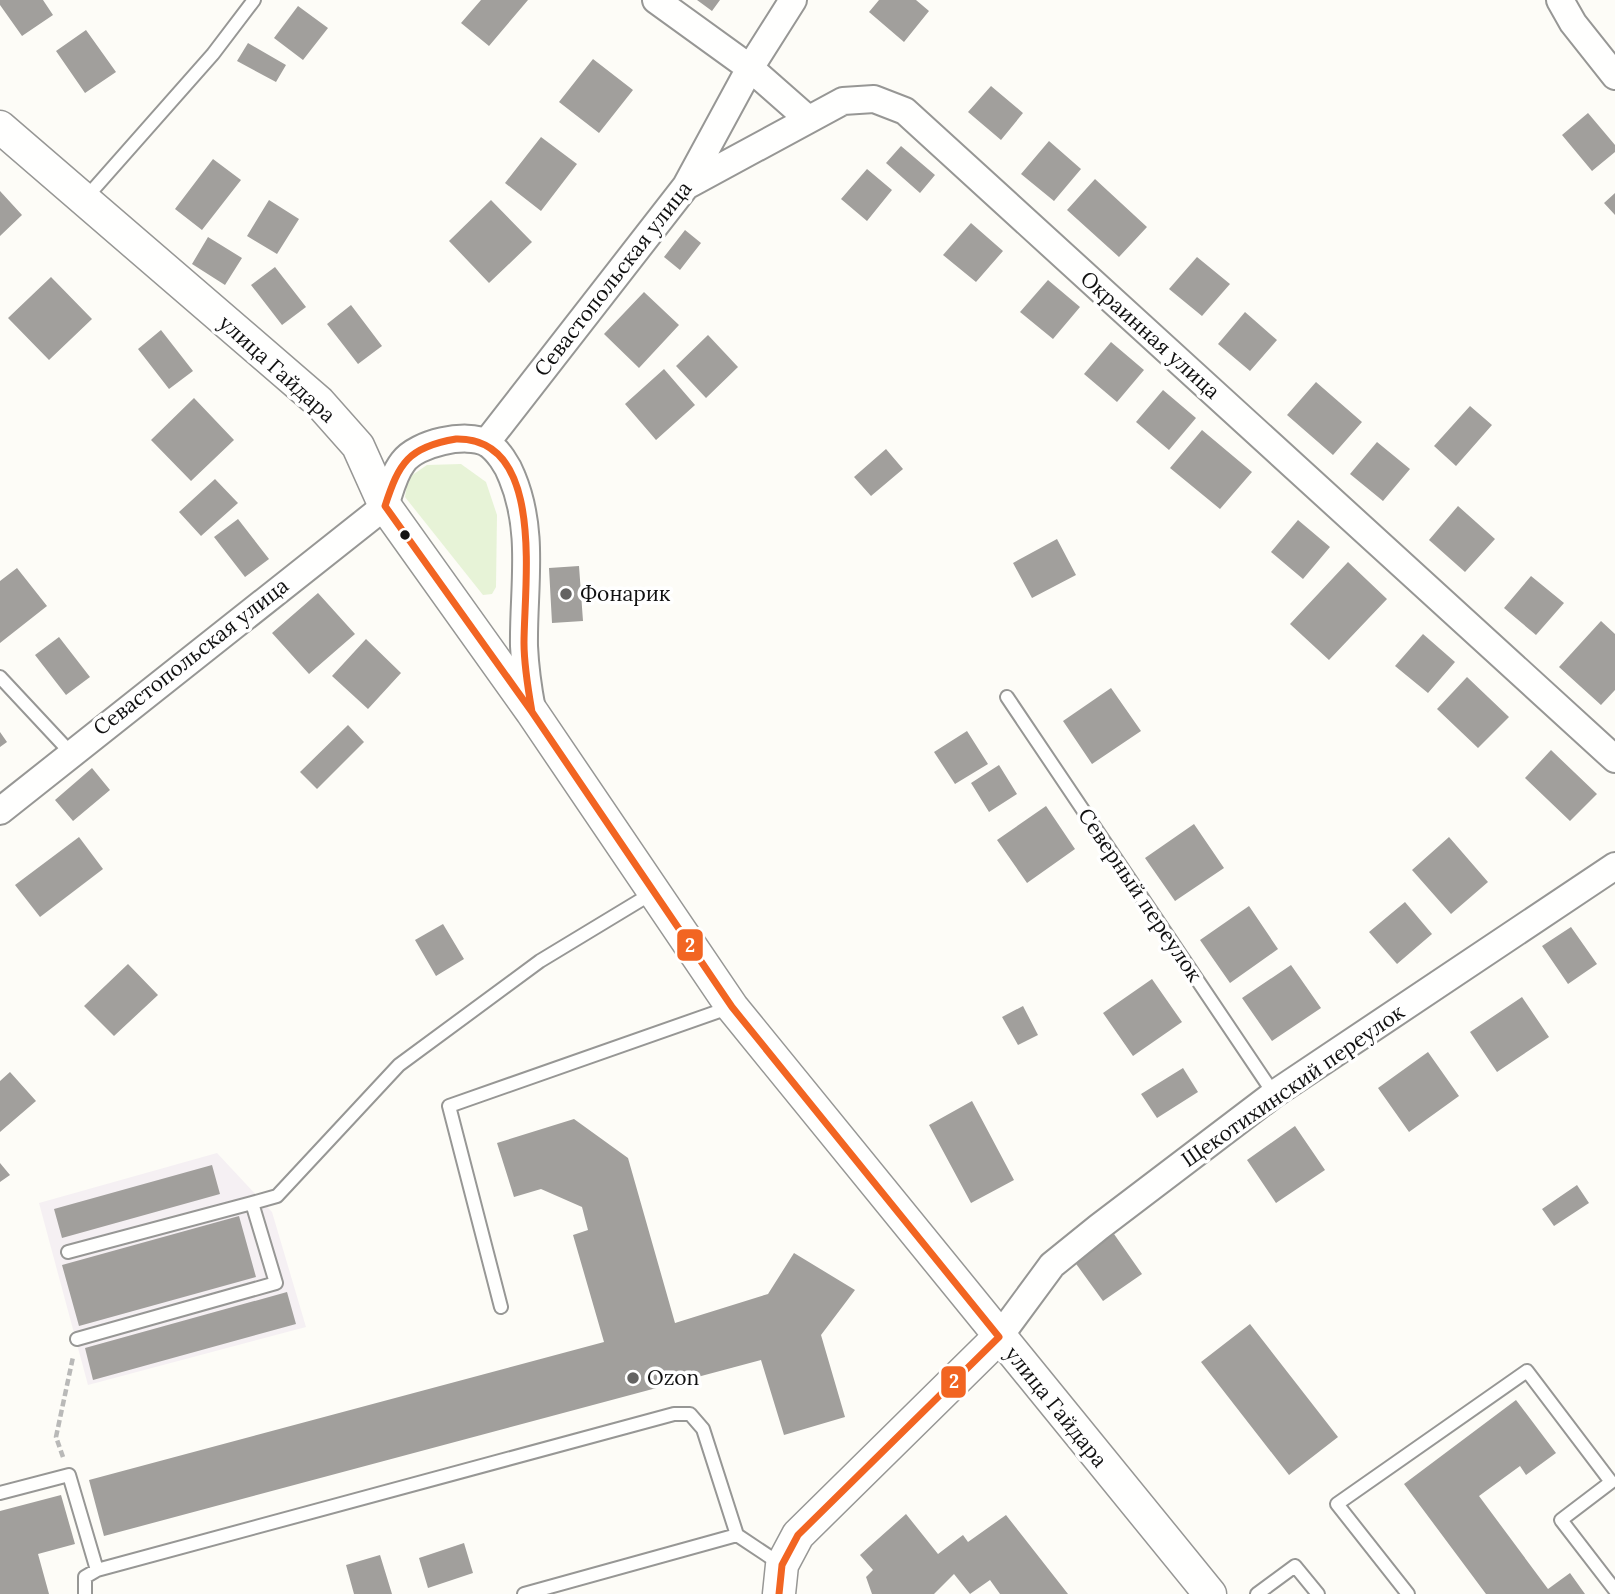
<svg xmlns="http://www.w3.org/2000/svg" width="1615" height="1594" font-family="Lora,serif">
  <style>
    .industrial { fill: #f5f0f3 }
    .green { fill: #e7f3d7 }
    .building { fill: #a19f9c }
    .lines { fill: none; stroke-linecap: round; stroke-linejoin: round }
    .service-casing { stroke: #979795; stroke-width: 16 }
    .minor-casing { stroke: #979795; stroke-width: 30 }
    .tertiary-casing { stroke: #979795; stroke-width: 35 }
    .path { stroke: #b9b9b8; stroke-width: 4.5; stroke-dasharray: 7 3.5; stroke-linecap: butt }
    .service { stroke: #fffffe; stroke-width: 12 }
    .minor { stroke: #fffffe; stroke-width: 26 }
    .tertiary { stroke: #fffffe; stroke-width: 32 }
    .bus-1-casing { stroke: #fff; stroke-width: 12 }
    .bus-1 { stroke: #f26522; stroke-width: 7 }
    .bus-dot { fill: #111; stroke: #fff; stroke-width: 2.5 }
    .poi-dot { fill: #646362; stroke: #fff; stroke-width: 2.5 }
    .labels { text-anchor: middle; stroke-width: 7; stroke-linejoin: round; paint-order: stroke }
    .street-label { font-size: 21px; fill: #111; stroke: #fff }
    .poi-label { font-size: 21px; fill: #111; stroke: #fff; text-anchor: start }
    .line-badge { stroke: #fff; stroke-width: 2.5 }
    .badge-label { font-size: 19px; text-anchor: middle; font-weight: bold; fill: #fff }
  </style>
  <rect width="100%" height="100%" fill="#fdfcf7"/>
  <path class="industrial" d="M217,1153L272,1212L306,1327L88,1385L39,1203Z"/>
  <path class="green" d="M461,464L486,482L497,515L496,587L492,594L483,595L405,497L408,478L427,465Z"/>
  <path class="building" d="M0,0H43L53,15L22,36L0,5Z
    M481,0H528L489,46L461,23Z
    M697,0H720L712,11Z
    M879,0H916L929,11L904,42L869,12Z
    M298,6L328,28L303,60L274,38Z
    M86,30L116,72L85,93L56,51Z
    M248,43L286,65L276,82L237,61Z
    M593,59L633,90L599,133L559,102Z
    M991,86L1023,113L1001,140L968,112Z
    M1588,113L1615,145V152L1592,171L1562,135Z
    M541,137L577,164L541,211L505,183Z
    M1049,141L1081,169L1054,201L1021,174Z
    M901,146L935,175L920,193L886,163Z
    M213,159L241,180L202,230L175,209Z
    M867,169L892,190L867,221L841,199Z
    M1095,179L1147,227L1119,257L1067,210Z
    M0,191L22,215L0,236Z
    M1615,193V215L1604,203Z
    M269,200L299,219L277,254L247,236Z
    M491,200L532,242L489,283L449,241Z
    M971,223L1003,251L976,282L943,255Z
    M685,230L701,243L680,270L664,257Z
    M208,237L242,258L225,285L192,264Z
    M1197,257L1230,284L1202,316L1169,289Z
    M275,267L306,307L282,325L251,285Z
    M51,277L92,319L49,360L8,318Z
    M1048,280L1080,307L1053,339L1020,312Z
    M644,292L679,325L639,368L604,334Z
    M351,305L382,346L358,364L327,324Z
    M1245,312L1277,340L1250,371L1218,344Z
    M161,330L193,371L169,389L138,349Z
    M708,335L738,367L706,398L676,366Z
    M1111,342L1144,370L1117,402L1084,374Z
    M664,369L695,405L656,440L625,404Z
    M1316,382L1362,422L1333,455L1287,415Z
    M1163,390L1196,418L1169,450L1136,422Z
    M194,398L234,440L191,481L151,440Z
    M1470,406L1492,425L1456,466L1434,446Z
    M1202,430L1252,472L1220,509L1170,468Z
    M1377,442L1410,469L1383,501L1350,474Z
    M886,449L903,469L871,496L854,477Z
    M215,479L238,503L201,536L179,512Z
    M1458,506L1495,539L1465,572L1429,540Z
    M238,519L269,559L245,577L214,537Z
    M1298,520L1330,547L1303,579L1271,552Z
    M1057,539L1076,575L1032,598L1013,563Z
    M1348,562L1387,599L1329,660L1290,624Z
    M579,566L583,621L552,623L549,568Z
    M17,568L47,606L0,643V581Z
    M1531,576L1564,603L1536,635L1504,608Z
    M318,593L355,634L309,674L272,633Z
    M1601,621L1615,634V690L1601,705L1559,667Z
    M1423,634L1455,662L1428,693L1395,666Z
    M59,637L90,677L66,695L35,655Z
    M366,639L401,673L368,709L332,676Z
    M1467,677L1509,717L1478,748L1437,709Z
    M1111,688L1141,731L1092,764L1063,721Z
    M348,725L364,742L317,789L300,772Z
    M967,731L988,764L955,784L934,752Z
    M0,732L7,742L0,747Z
    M1551,750L1597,794L1570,821L1525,778Z
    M999,765L1017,794L989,812L971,783Z
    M92,768L110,790L73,821L55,800Z
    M1046,806L1075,849L1027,883L997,840Z
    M1194,824L1224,868L1175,901L1145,858Z
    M79,837L103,869L40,917L15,885Z
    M1449,837L1488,882L1451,914L1412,870Z
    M1405,902L1432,934L1397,964L1369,932Z
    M1249,906L1278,949L1230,983L1200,940Z
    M443,924L464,959L436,976L415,940Z
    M1571,927L1597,964L1568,984L1542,946Z
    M128,964L158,995L114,1036L84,1006Z
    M1291,965L1321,1008L1272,1041L1242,998Z
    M1152,979L1182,1022L1133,1056L1103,1013Z
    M1522,997L1549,1037L1497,1072L1470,1032Z
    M1023,1006L1038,1035L1018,1045L1002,1017Z
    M1428,1052L1459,1096L1409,1132L1378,1088Z
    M1183,1068L1198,1092L1157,1118L1141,1094Z
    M10,1072L36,1101L0,1132V1081Z
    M972,1101L1014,1180L971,1203L929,1125Z
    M574,1119L628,1158L675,1323L768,1294L794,1253L855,1290L821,1335L845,1417L784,1435L761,1360L104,1536L89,1480L604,1342L573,1235L588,1230L582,1207L541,1189L514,1197L497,1143Z
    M1295,1126L1325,1170L1276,1203L1247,1160Z
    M0,1163L10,1175L0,1182Z
    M212,1165L220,1194L62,1238L54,1209Z
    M1577,1185L1589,1203L1554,1226L1542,1209Z
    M239,1216L256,1277L79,1326L62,1265Z
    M1114,1234L1142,1274L1103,1301L1074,1261Z
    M287,1292L296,1324L93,1380L85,1348Z
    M1250,1324L1338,1437L1289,1475L1201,1362Z
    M1516,1400L1556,1453L1526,1475L1520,1466L1479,1496L1548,1589L1570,1573L1585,1594H1486L1404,1484Z
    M61,1495L75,1544L38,1554L49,1594H0V1511Z
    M906,1514L938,1554L963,1535L968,1542L1006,1515L1068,1594H1000L990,1580L970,1594L954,1574L934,1594H872L866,1577L873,1570L860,1555Z
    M464,1543L473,1573L428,1588L419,1558Z
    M380,1555L392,1594H354L346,1565Z"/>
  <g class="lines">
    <g class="service-casing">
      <path id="service" d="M84,200L213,54L254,0
        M0,677L70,752
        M1007,697L1274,1094
        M68,1252L252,1203
        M501,1307L449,1106L731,1007
        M77,1339L276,1283L252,1203L277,1196L399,1065L540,961L654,892
        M0,1493L69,1475L97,1570
        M85,1594V1577L97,1570L674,1414H690L703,1429L737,1535L782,1565
        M524,1594L737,1535
        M1257,1594L1295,1566L1318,1594
        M1408,1594L1337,1504L1527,1371L1611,1482L1561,1520L1615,1590"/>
    </g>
    <g class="minor-casing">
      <path id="minor" d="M656,0L750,68L808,119
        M1560,0L1573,23L1615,76
        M686,186L843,101L874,99L905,111L1615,759
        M486,443L686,186L750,68L793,0
        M0,811L385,506C390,491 393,475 403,462C417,443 466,432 487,443C498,450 508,466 512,477C535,532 523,589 524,646C525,668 528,689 532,710
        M999,1337L1052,1265L1099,1227L1274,1094L1615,866"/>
    </g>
    <g class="tertiary-casing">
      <path id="tertiary" d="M0,127L319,402L358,446L385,506L532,712L732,1007L1210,1594
        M779,1594L782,1565L798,1535L999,1337"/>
    </g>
    <path class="path" d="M63,1457L56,1437L73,1357"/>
    <use href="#service" class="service"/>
    <use href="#minor" class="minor"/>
    <use href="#tertiary" class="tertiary"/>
    <g class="bus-1-casing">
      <path id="bus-1" d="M456,439C546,437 524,584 524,643C524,666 528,689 532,712L385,506C399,463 408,447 456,439Z
        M532,712L732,1007L999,1337L798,1535L782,1565L779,1594"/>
    </g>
    <use href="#bus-1" class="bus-1"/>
  </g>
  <circle class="bus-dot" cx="405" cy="535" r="6"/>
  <g class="poi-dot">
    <circle cx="566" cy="594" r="7"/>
    <circle cx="633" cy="1378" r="7"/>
  </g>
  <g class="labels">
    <g class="street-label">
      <text transform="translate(613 279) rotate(-52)" y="7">Севастопольская улица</text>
      <text transform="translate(1150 335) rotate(42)" y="7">Окраинная улица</text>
      <text transform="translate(277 369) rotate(42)" y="7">улица Гайдара</text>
      <text transform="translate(191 657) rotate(-38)" y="7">Севастопольская улица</text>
      <text transform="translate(1140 895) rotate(56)" y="7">Северный переулок</text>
      <text transform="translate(1293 1086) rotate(-35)" y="7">Щекотихинский переулок</text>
      <text transform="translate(1056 1407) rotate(51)" y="7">улица Гайдара</text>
    </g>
    <g class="poi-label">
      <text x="580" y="601">Фонарик</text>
      <text x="647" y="1385">Ozon</text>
    </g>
  </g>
  <g class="line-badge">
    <rect x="676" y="928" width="28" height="34" rx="7" fill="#f26522"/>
    <rect x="940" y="1365" width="27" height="34" rx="7" fill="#f26522"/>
  </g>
  <g class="badge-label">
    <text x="690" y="952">2</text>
    <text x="954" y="1388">2</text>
  </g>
</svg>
